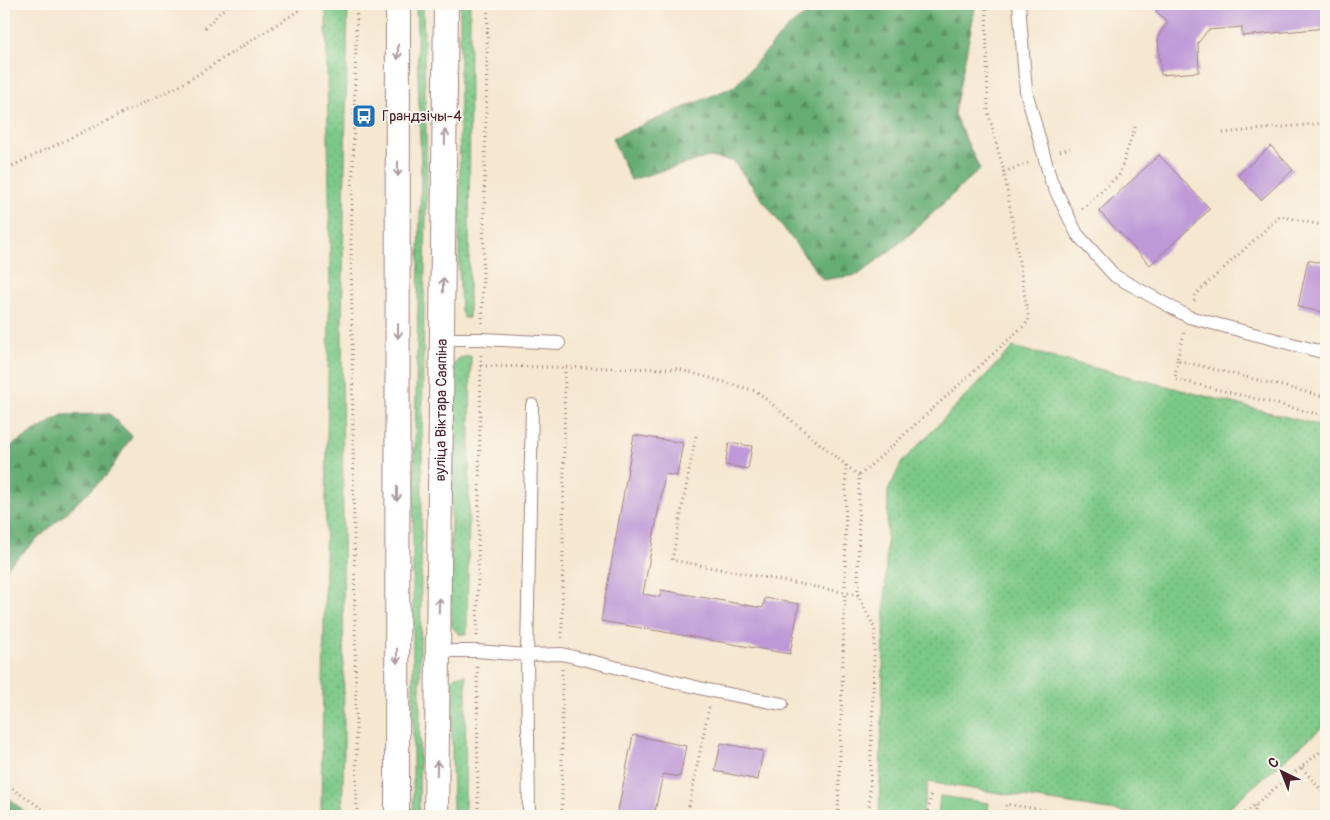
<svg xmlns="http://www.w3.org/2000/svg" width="1330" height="820" font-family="Pangolin,sans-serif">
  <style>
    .grass { fill: url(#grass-dots); stroke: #64745a }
    .forest { fill: url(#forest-firs); stroke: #586650 }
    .garden { fill: #7dc988; stroke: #64745a }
    .building { fill: #be98d7 }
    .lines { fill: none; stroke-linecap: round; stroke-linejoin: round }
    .service-casing { stroke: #a0837e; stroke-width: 14 }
    .minor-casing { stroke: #a0837e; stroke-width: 26 }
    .path { stroke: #a0837e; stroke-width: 3; stroke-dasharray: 1 4; stroke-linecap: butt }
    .service { stroke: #fff; stroke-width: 12 }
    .minor { stroke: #fff; stroke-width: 24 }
    .oneway { stroke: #ae9aa0 }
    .labels { text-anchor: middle; stroke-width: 4; stroke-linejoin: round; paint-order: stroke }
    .poi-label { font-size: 15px; fill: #4a1f2b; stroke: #fbf7ec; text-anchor: start }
    .street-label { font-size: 15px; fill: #4a1f2b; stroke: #fbf7ec }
  </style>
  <defs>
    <pattern id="grass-dots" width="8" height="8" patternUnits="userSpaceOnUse" patternTransform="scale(1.25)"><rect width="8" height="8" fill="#7dc988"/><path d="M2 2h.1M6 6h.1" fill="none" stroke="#6eac76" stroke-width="1.8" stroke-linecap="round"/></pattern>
    <pattern id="forest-firs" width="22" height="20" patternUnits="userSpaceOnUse" patternTransform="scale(1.25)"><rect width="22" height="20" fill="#66ad74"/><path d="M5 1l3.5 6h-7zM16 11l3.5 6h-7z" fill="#568c5f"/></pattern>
  </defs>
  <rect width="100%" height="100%" fill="#fbf7ec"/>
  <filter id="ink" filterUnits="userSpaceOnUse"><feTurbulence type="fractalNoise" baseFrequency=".02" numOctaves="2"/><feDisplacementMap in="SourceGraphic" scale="10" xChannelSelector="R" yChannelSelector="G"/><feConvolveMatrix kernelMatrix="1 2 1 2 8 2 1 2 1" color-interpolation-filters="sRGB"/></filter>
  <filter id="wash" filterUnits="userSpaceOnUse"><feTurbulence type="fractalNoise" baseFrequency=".0096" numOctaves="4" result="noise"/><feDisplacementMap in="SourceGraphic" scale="20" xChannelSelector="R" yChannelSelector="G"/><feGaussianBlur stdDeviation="1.12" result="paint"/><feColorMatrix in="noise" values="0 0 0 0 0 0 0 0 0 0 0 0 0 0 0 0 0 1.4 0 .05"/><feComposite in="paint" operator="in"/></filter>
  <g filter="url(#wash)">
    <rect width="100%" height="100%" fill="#f5e7d0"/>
    <path class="grass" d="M329,4H348L342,324L344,745L342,816H321L330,256L326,9Z
      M416,4H423L427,173L423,363L419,816H413V531L421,172Z
      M460,4H470L469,318H464L461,311L459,268Z
      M1013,347L1326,427V724L1219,816H1148L928,782L922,816H879L888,491L902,462Z
      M471,356L467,634H459L452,627L450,593L453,364L459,358Z
      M466,675L465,816H453L451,683L455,676Z"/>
    <path class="forest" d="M821,4H976L954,114L980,169L905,239L858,275L823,280L733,161L708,157L631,180L612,138L735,86L787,28Z
      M110,414L132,436L107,475L4,570V450L62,415Z
      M4,794L7,796L29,816H4Z"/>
    <path class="garden" d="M940,796L989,803L987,816H938Z"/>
    <g id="blocks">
      <path class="building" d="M1163,4H1180L1182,5L1183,4H1326V28L1242,36V27L1208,30L1198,43L1199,72L1161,75L1158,39L1161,31L1168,22L1156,11Z
        M1271,146L1293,170L1261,200L1238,175Z
        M1159,155L1210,209L1150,265L1099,211Z
        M1308,260L1326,264V313L1298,307Z
        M634,435L683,443L677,476L665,474L643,594L660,597L661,590L763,608L765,598L799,604L790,654L601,621Z
        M729,443L752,446L748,469L725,465Z
        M633,735L686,746L680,777L663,774L654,816H617Z
        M721,743L763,751L758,780L715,771Z"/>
    </g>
  </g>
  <g filter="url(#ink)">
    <use href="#blocks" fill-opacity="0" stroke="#a0837e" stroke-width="1"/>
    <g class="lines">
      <g class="service-casing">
        <path id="service" d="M1019,4L1026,91L1051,181L1077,234L1115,276L1189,317L1326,353
          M442,339H482L559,343
          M438,651H477L527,655L562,654L712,691L782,704
          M529,816L527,655L532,405"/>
      </g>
      <g class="minor-casing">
        <g id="minor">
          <path d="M397,816L398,4"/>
          <path id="s1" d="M436,816L446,4"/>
        </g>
      </g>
      <path class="path" d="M357,4L351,240L357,816
        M986,4L988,112L1004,172
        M205,28L228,4
        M1223,133L1326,123
        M1060,151L1070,148
        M4,171L14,165L181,85L309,4
        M1082,209L1119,175L1136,124
        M1194,301L1196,294L1280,216L1326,226
        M482,323L488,4
        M1184,333L1177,360L1326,397
        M1177,360L1175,379L1326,416
        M481,366L678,369L756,391L859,476
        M696,436L672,560L858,595
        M477,636L481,354
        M562,638L565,367
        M477,667L478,816
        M562,669V816
        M1302,768L1326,795
        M4,783L53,816
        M687,816L709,707
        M838,816L845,593L846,465
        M869,816L875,629L858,595L859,476L1029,321L1004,172L1028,163
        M928,816L931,794
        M1005,816L1006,804L1082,816
        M1241,816L1326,747
        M1254,816L1256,805"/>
      <use href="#service" class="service"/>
      <use href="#minor" class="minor"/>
    </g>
    <defs><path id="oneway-shaft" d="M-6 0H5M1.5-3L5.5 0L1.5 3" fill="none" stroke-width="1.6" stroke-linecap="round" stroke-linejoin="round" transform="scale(1.25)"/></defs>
    <g class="oneway">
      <use href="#oneway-shaft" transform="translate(398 52) rotate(90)"/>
      <use href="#oneway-shaft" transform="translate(445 137) rotate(-89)"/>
      <use href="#oneway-shaft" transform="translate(398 169) rotate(90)"/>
      <use href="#oneway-shaft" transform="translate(443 285) rotate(-89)"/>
      <use href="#oneway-shaft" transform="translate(398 331) rotate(90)"/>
      <use href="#oneway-shaft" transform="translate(397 494) rotate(90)"/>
      <use href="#oneway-shaft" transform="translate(439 605) rotate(-89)"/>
      <use href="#oneway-shaft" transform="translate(397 656) rotate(90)"/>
      <use href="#oneway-shaft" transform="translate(437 768) rotate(-89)"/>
    </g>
  </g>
  <defs>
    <g id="bus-square" transform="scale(1.25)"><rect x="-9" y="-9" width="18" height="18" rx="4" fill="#1f6fb2" stroke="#fbf7ec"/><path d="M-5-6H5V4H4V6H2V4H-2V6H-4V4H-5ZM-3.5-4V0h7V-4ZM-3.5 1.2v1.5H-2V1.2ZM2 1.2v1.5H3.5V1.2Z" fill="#fff"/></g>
  </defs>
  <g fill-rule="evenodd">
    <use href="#bus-square" x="364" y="116"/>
  </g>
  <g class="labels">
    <g class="poi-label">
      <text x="382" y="121">Грандзічы-4</text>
    </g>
    <g class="street-label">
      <text dy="5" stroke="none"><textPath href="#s1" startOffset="406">вуліца Віктара Саяпіна</textPath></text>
    </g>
  </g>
  <rect width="1330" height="820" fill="none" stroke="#fbf7ec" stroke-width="20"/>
  <g transform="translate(1282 772) rotate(317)" stroke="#fbf7ec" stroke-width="4" paint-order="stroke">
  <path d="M0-4L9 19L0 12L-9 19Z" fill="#4a1f2b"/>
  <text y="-8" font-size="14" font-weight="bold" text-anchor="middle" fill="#4a1f2b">С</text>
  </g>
</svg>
